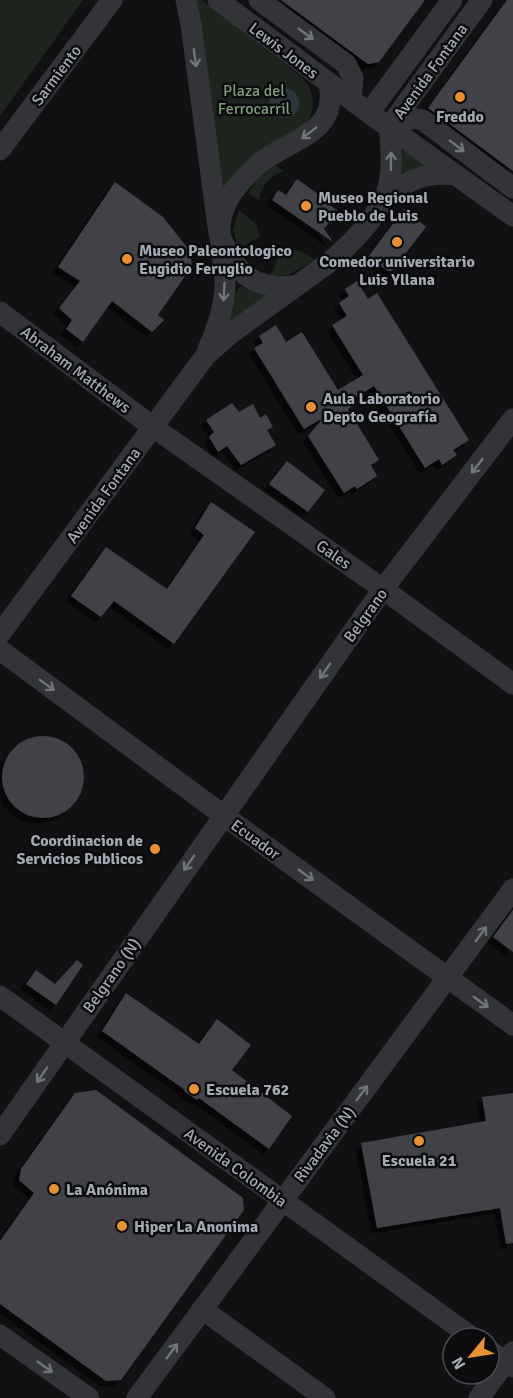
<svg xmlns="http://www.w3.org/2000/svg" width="513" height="1398" font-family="Signika,sans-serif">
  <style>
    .green { fill: #1e251e }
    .water { fill: #2b363a }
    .building { fill: #404246; filter: url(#shadow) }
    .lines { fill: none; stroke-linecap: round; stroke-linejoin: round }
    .minor { stroke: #323437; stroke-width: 21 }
    .oneway { stroke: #70757b }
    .poi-dot { fill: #e79134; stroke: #0c0c0e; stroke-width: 2 }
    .labels { text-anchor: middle; stroke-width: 5; stroke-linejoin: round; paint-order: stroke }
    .street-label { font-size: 16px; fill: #a3aab3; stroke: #0c0c0e }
    .park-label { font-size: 16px; fill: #7e9d7b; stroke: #0c0c0e }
    .poi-label { font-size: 16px; font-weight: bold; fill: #a3aab3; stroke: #0c0c0e; text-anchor: start }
  </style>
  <defs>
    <filter id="shadow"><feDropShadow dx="-5.5" dy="5.5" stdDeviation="0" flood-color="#0009"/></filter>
  </defs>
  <rect width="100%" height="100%" fill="#111113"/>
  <path class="green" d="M0,0H83L0,116Z
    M193,0H202L300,76C314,88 316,104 308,121L224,192Z
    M403,150L424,165V168L401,175V152Z
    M275,165L283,171C269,178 261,185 259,200L248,193L259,178Z
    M239,210L256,224L260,236L246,245L239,252L233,230Z
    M285,248L300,251L315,260L288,275L270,276L277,261L279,249Z
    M240,286L268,295L226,328L236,292Z"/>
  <path class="water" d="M269 103a15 15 0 1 1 30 0a15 15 0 1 1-30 0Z"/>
  <path class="building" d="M281,0H425L379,62L368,64Z
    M507,0H513V171L428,108Z
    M297,179L325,199L324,201L338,211L325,228L323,227L333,242L272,200L278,190L286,195Z
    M115,182L163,217L190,251L192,266L158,315L164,320L152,332L112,301L83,342L66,329L72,320L59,308L80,281L58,267Z
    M404,209L426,227L392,271H388L368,257Z
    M357,281L368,299L377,293L469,440L453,450L457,455L442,465L439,459L425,468L374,386L348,402L351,407L348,409L379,460L371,465L377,476L357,489L355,486L344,493L308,436L323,418L304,429L254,348L263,343L259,336L276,325L286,342L302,332L338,390L363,375L332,325L347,316L339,303L349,296L345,289Z
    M232,403L239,412L253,404L260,418L266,414L273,427L267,430L276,445L241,465L227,446L218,452L209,437L214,432L206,420Z
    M287,461L325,490L308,512L269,484Z
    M211,502L255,532L174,644L114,601L101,617L71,596L106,547L167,589L204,535L195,528Z
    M2 777a41 41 0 1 1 82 0a41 41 0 1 1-82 0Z
    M513,910V952L493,937Z
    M77,960L83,965L56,1005L26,984L36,970L55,984Z
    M126,993L199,1044L217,1019L251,1045L232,1070L292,1116L269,1149L199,1098L197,1100L184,1091L185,1090L102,1031Z
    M96,1090L243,1198L244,1210L121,1380L106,1381L0,1304V1241L34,1193L19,1180L21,1169L75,1093Z
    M513,1093V1243L506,1244L500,1208L377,1228L361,1143L486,1121L482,1097Z"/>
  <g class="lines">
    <path class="minor" d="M186,0L191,24L219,234C236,273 251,290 296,286
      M218,0L369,113L513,216
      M259,0L346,64L353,78L351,99
      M369,113L452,0
      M389,127C401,122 410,116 423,120L513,188
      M0,150L112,0
      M382,201C406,181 424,171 456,175
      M0,312L153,427L383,589L513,684
      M208,349C217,329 224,309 225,287C226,251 209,228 232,193C241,181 252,169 264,160C294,138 339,132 329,83
      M0,634L206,355L230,334L331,261C353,242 379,216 388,188C393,168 391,147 389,127L482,0
      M0,650L223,815L513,1025
      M0,996L473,1338
      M0,1135L383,589L513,419
      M202,1309L325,1398
      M0,1335L89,1398
      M489,1350L513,1367
      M137,1398L513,889
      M479,1398L513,1352"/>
  </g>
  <defs><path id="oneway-shaft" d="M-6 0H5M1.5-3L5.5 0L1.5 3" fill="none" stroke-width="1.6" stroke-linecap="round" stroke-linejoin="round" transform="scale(1.5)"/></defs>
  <g class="oneway">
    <use href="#oneway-shaft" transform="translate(306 34) rotate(36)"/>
    <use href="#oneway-shaft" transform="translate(195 58) rotate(82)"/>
    <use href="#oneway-shaft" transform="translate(309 133) rotate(143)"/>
    <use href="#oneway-shaft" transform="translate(457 146) rotate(37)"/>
    <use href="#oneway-shaft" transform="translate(391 161) rotate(-89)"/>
    <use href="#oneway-shaft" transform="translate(224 292) rotate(93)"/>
    <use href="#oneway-shaft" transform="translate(477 466) rotate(128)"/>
    <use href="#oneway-shaft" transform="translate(325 671) rotate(125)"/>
    <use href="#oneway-shaft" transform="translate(47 685) rotate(36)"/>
    <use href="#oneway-shaft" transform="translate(189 863) rotate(125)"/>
    <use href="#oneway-shaft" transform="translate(306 875) rotate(36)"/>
    <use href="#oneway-shaft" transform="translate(481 934) rotate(-54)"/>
    <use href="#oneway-shaft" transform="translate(481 1002) rotate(36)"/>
    <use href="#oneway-shaft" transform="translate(42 1075) rotate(125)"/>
    <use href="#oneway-shaft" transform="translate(362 1093) rotate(-53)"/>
    <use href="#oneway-shaft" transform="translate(172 1351) rotate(-54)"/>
    <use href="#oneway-shaft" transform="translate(45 1367) rotate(35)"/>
  </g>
  <g class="poi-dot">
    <circle cx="460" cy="97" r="6"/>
    <circle cx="306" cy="206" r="6"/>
    <circle cx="397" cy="242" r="6"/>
    <circle cx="127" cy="259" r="6"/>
    <circle cx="311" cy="407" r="6"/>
    <circle cx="155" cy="849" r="6"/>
    <circle cx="194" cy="1089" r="6"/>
    <circle cx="419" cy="1141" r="6"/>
    <circle cx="54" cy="1189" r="6"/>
    <circle cx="122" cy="1226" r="6"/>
  </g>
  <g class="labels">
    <g class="street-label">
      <text transform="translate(284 50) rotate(37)" y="6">Lewis Jones</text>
      <text transform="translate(430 71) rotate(-54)" y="6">Avenida Fontana</text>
      <text transform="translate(56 75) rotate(-53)" y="6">Sarmiento</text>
      <text transform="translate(76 369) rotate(37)" y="6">Abraham Matthews</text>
      <text transform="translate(103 495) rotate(-54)" y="6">Avenida Fontana</text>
      <text transform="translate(334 554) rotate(35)" y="6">Gales</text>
      <text transform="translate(365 615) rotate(-54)" y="6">Belgrano</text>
      <text transform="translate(256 839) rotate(36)" y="6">Ecuador</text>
      <text transform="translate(111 975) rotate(-55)" y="6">Belgrano (N)</text>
      <text transform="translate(324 1144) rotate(-53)" y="6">Rivadavia (N)</text>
      <text transform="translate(236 1167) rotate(36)" y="6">Avenida Colombia</text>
    </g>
    <g class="park-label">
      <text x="254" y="96">Plaza del<tspan x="254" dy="18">Ferrocarril</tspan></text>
    </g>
    <g class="poi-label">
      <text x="460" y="122" text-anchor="middle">Freddo</text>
      <text x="318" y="203">Museo Regional<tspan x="318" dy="18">Pueblo de Luis</tspan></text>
      <text x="139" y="256">Museo Paleontologico<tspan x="139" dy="18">Eugidio Feruglio</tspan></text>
      <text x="397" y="267" text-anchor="middle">Comedor universitario<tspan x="397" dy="18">Luis Yllana</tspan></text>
      <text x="323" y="404">Aula Laboratorio<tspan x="323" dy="18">Depto Geografía</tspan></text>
      <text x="143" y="846" text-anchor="end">Coordinacion de<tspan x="143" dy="18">Servicios Publicos</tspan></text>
      <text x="206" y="1095">Escuela 762</text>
      <text x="419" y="1166" text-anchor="middle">Escuela 21</text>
      <text x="66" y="1195">La Anónima</text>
      <text x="134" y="1232">Hiper La Anonima</text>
    </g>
  </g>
  <g transform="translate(471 1356) rotate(240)"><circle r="28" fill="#0c0c0e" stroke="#484b50" stroke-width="1.5"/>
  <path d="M0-4.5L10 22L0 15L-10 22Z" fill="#e79134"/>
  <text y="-9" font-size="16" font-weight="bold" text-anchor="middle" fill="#a3aab3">N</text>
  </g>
</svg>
